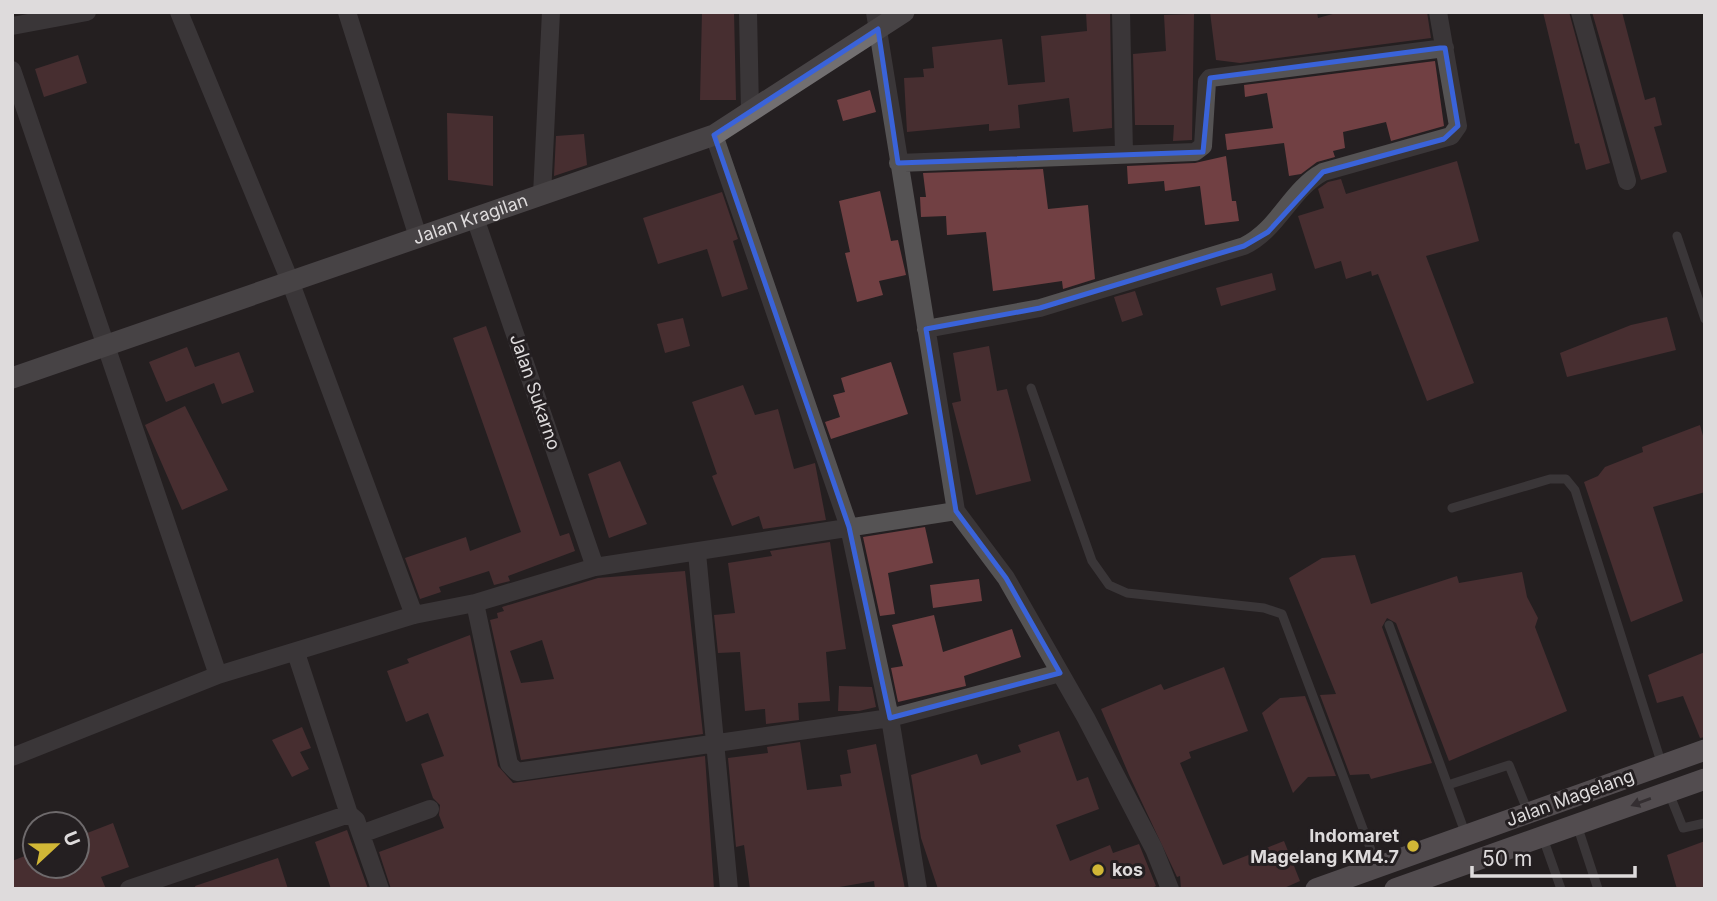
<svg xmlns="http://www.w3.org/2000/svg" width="1717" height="901" font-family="Inter,sans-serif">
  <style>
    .building { fill: #714043; fill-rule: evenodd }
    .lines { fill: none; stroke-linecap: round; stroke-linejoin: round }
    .lane { stroke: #555354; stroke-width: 9 }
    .street { stroke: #555354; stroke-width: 18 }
    .secondary { stroke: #726f71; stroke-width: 21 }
    .primary { stroke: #898488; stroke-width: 21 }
    .oneway { fill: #474245 }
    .marked { fill: none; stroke: #3a63d9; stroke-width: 5; stroke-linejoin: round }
    .poi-dot { fill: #d1b736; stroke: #241f21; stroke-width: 2.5 }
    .labels { text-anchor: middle; stroke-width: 6; stroke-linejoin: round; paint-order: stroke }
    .street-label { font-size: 18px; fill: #dedbdc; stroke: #241f21 }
    .poi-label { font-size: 18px; font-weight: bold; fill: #dedbdc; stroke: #241f21; text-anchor: end }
  </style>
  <rect width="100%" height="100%" fill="#241f21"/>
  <path class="building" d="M702,12H734L736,100H700Z
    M1086,12H1110L1112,128L1073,132L1069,98L1018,105L1020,128L989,131V124L907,132L904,78L924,77L923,69L934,68L932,47L1002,39L1008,85L1045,82L1041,36L1087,31Z
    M1210,12H1317L1318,18L1340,12H1427L1431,38L1240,63L1216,60Z
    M1543,12H1569L1610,163L1586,170L1579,143L1575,144Z
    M1592,12H1622L1645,100L1655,97L1662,125L1654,127L1667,172L1641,180Z
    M1194,14L1192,140L1173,141L1174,125H1135L1133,54L1166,51L1164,15Z
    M78,55L87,83L44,97L35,69Z
    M1435,61L1444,126L1391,141L1386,122L1343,132L1345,148L1333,151L1335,157L1317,162L1301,174L1289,176L1284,143L1227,150L1225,134L1273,128L1267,93L1245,97L1244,85Z
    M870,90L876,112L843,121L837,100Z
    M447,113L493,116V186L448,180Z
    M584,134L587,165L554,176L556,136Z
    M1226,156L1232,201H1236L1239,221L1205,225L1200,186L1165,191L1164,181L1128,184L1127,166L1195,163Z
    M1457,161L1479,241L1426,256L1474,383L1427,401L1378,274L1372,276L1371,271L1346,279L1341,261L1315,269L1298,216L1324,208L1318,189L1328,182L1341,179L1346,194Z
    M1043,169L1048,209L1088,205L1095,279L1063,289L1062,281L993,291L986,232L947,235L946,216L921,217L920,197H926L923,173Z
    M880,191L891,241L898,240L906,275L879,281L883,295L857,302L845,253L850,252L839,201Z
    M722,192L738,239L733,241L748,289L722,297L707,249L658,264L643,218Z
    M1272,273L1276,290L1221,306L1216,288Z
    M1135,291L1143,315L1122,322L1114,297Z
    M1667,317L1676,350L1567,377L1560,353L1631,325Z
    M683,318L690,346L665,353L657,324Z
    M486,326L560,536L569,533L575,551L508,576L510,581L494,585L489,571L439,587L441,592L420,599L405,558L466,537L470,551L521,532L453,338Z
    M989,346L997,391L1007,389L1031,481L976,495L952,403L961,401L953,353Z
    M187,347L195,367L239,352L254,392L222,404L214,383L166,402L149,362Z
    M891,362L908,414L831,439L825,422L840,417L833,395L845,392L841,378Z
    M743,385L755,415L778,409L794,469L815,463L826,520L763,529L759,516L732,526L712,476L717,474L692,402Z
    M185,406L228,490L182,510L145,425Z
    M1700,425L1705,443V492L1653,507L1683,601L1631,622L1584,482L1598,476L1605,467L1643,452L1642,447Z
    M620,461L647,524L609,538L588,474Z
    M925,527L933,563L888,573L895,614L880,616L863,537Z
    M830,542L846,649L826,652L830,701L798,703L799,720L766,724L765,709L745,711L740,652L718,653L714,615L735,613L728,563L772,556L770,551Z
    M1355,555L1371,604L1457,576L1459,583L1522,572L1527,597L1538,618L1535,627L1567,711L1449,761L1396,623L1387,618L1382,627L1432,763L1371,779L1369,774L1350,775L1320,695L1336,694L1289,578L1322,558Z
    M685,571L703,734L521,760L490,620L498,618L497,613L504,611L502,607L598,578ZM542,640L554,679L521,683L510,651Z
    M979,579L982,601L933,608L930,585Z
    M934,615L943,652L1012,629L1021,657L964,676L966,686L898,702L891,668L903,666L892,625Z
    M470,635L498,766L513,783L705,756L714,889H391L379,852L444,828L439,815L440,805L433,798L421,764L444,756L428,713L406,722L387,671L409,663L407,659Z
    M1705,652V737L1700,738L1683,696L1657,703L1648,675Z
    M1224,667L1248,731L1189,752L1191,758L1180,763L1223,865L1284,841L1300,881L1282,889H1181L1180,876L1177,877L1129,775L1101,709L1161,684L1164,690Z
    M839,686L872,687L876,707L859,711H838Z
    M1305,696L1336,776L1308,777L1293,793L1262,713L1280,698Z
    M302,727L311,748L300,752L309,769L292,777L272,740Z
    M1059,731L1077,781L1088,777L1099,809L1056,825L1070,861L1110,845L1113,853L1139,844L1156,886L1150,889H938L921,838L911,775L977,754L981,765L1021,752L1018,745Z
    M800,742L807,790L842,786L840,775L851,773L847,750L876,744L905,889H875L874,881L828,889H750L744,845L736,847L728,758L768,753L767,747Z
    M113,823L129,867L101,877L106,889H12V861L35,852V866H77V837Z
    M347,830L368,889H331L326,874L315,842Z
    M1705,841V889H1677L1667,855Z
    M278,858L288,889H196L195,886Z"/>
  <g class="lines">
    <path class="lane" d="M1677,236L1705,319
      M1031,388L1092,561L1109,585L1127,593L1264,608L1282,614L1377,866
      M1452,508L1550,479H1566L1575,490L1662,765
      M1389,625L1466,835
      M1448,785L1509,765L1528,812
      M1669,793L1683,828L1705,823
      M1577,825L1598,889
      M1543,838L1561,889"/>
    <path class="street" d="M179,12L290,281L414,615
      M347,12L418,237
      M748,12L750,111
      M875,12L956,511L1006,578L1086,718L1154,849L1170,889
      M1121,12L1124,154
      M1580,12L1627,181
      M12,26L87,12
      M12,70L218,675L12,757
      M714,135L849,527L890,718L918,889
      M898,163L1195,152L1203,146L1207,82L1210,78L1445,48
      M542,195L551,12
      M475,218L595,567
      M926,329L1040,308L1244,246C1279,229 1290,190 1323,172L1451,136L1458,126L1438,12
      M697,553L729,889
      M475,603L509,764L517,772L890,718L1060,673
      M296,653L349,814L356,820L380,889
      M218,675L414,615L475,603L595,567L956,511
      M361,834L430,809
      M129,889L349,814"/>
    <path class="secondary" id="s1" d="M12,378L714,135L904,12"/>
    <path class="primary" d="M1316,889L1705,750
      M1395,889L1705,779"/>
  </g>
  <defs><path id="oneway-solid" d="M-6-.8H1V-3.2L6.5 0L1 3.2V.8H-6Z" transform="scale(1.75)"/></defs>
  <use class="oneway" href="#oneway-solid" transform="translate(1641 802) rotate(160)"/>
  <path d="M0 0H1717V901H0ZM878,29L898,163L1203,152L1210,78L1440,48H1445L1458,126L1444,139L1323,172L1268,232L1244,246L1040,308L926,329L956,511L1006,578L1060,673L890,718L849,527L714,135Z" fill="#241f21" fill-opacity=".55" fill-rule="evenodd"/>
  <path class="marked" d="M878,29L898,163L1203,152L1210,78L1440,48H1445L1458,126L1444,139L1323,172L1268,232L1244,246L1040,308L926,329L956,511L1006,578L1060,673L890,718L849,527L714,135Z"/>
  <g class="poi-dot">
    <circle cx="1413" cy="846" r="7"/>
    <circle cx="1098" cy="870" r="7"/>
  </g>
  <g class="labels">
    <g class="street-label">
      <text dy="6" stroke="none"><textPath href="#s1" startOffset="485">Jalan Kragilan</textPath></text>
      <text transform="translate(535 392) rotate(71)" y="6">Jalan Sukarno</text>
      <text transform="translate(1570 798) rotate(-20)" y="6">Jalan Magelang</text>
    </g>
    <g class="poi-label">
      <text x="1399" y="842">Indomaret<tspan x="1399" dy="21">Magelang KM4.7</tspan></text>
      <text x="1112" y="876" text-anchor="start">kos</text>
    </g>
  </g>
  <rect width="1717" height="901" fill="none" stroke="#dedbdc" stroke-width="28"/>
  <g transform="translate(56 845) rotate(68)"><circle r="33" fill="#241f21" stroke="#6e6a6c" stroke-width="2"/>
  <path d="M0-5L12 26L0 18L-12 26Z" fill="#d1b736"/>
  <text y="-10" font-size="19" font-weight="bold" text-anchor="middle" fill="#dedbdc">U</text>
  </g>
  <path d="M1472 866v10h163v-10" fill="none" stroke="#dedbdc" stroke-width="3.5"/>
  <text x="1482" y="866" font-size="21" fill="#dedbdc" stroke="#241f21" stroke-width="5" paint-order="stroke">50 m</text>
</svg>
